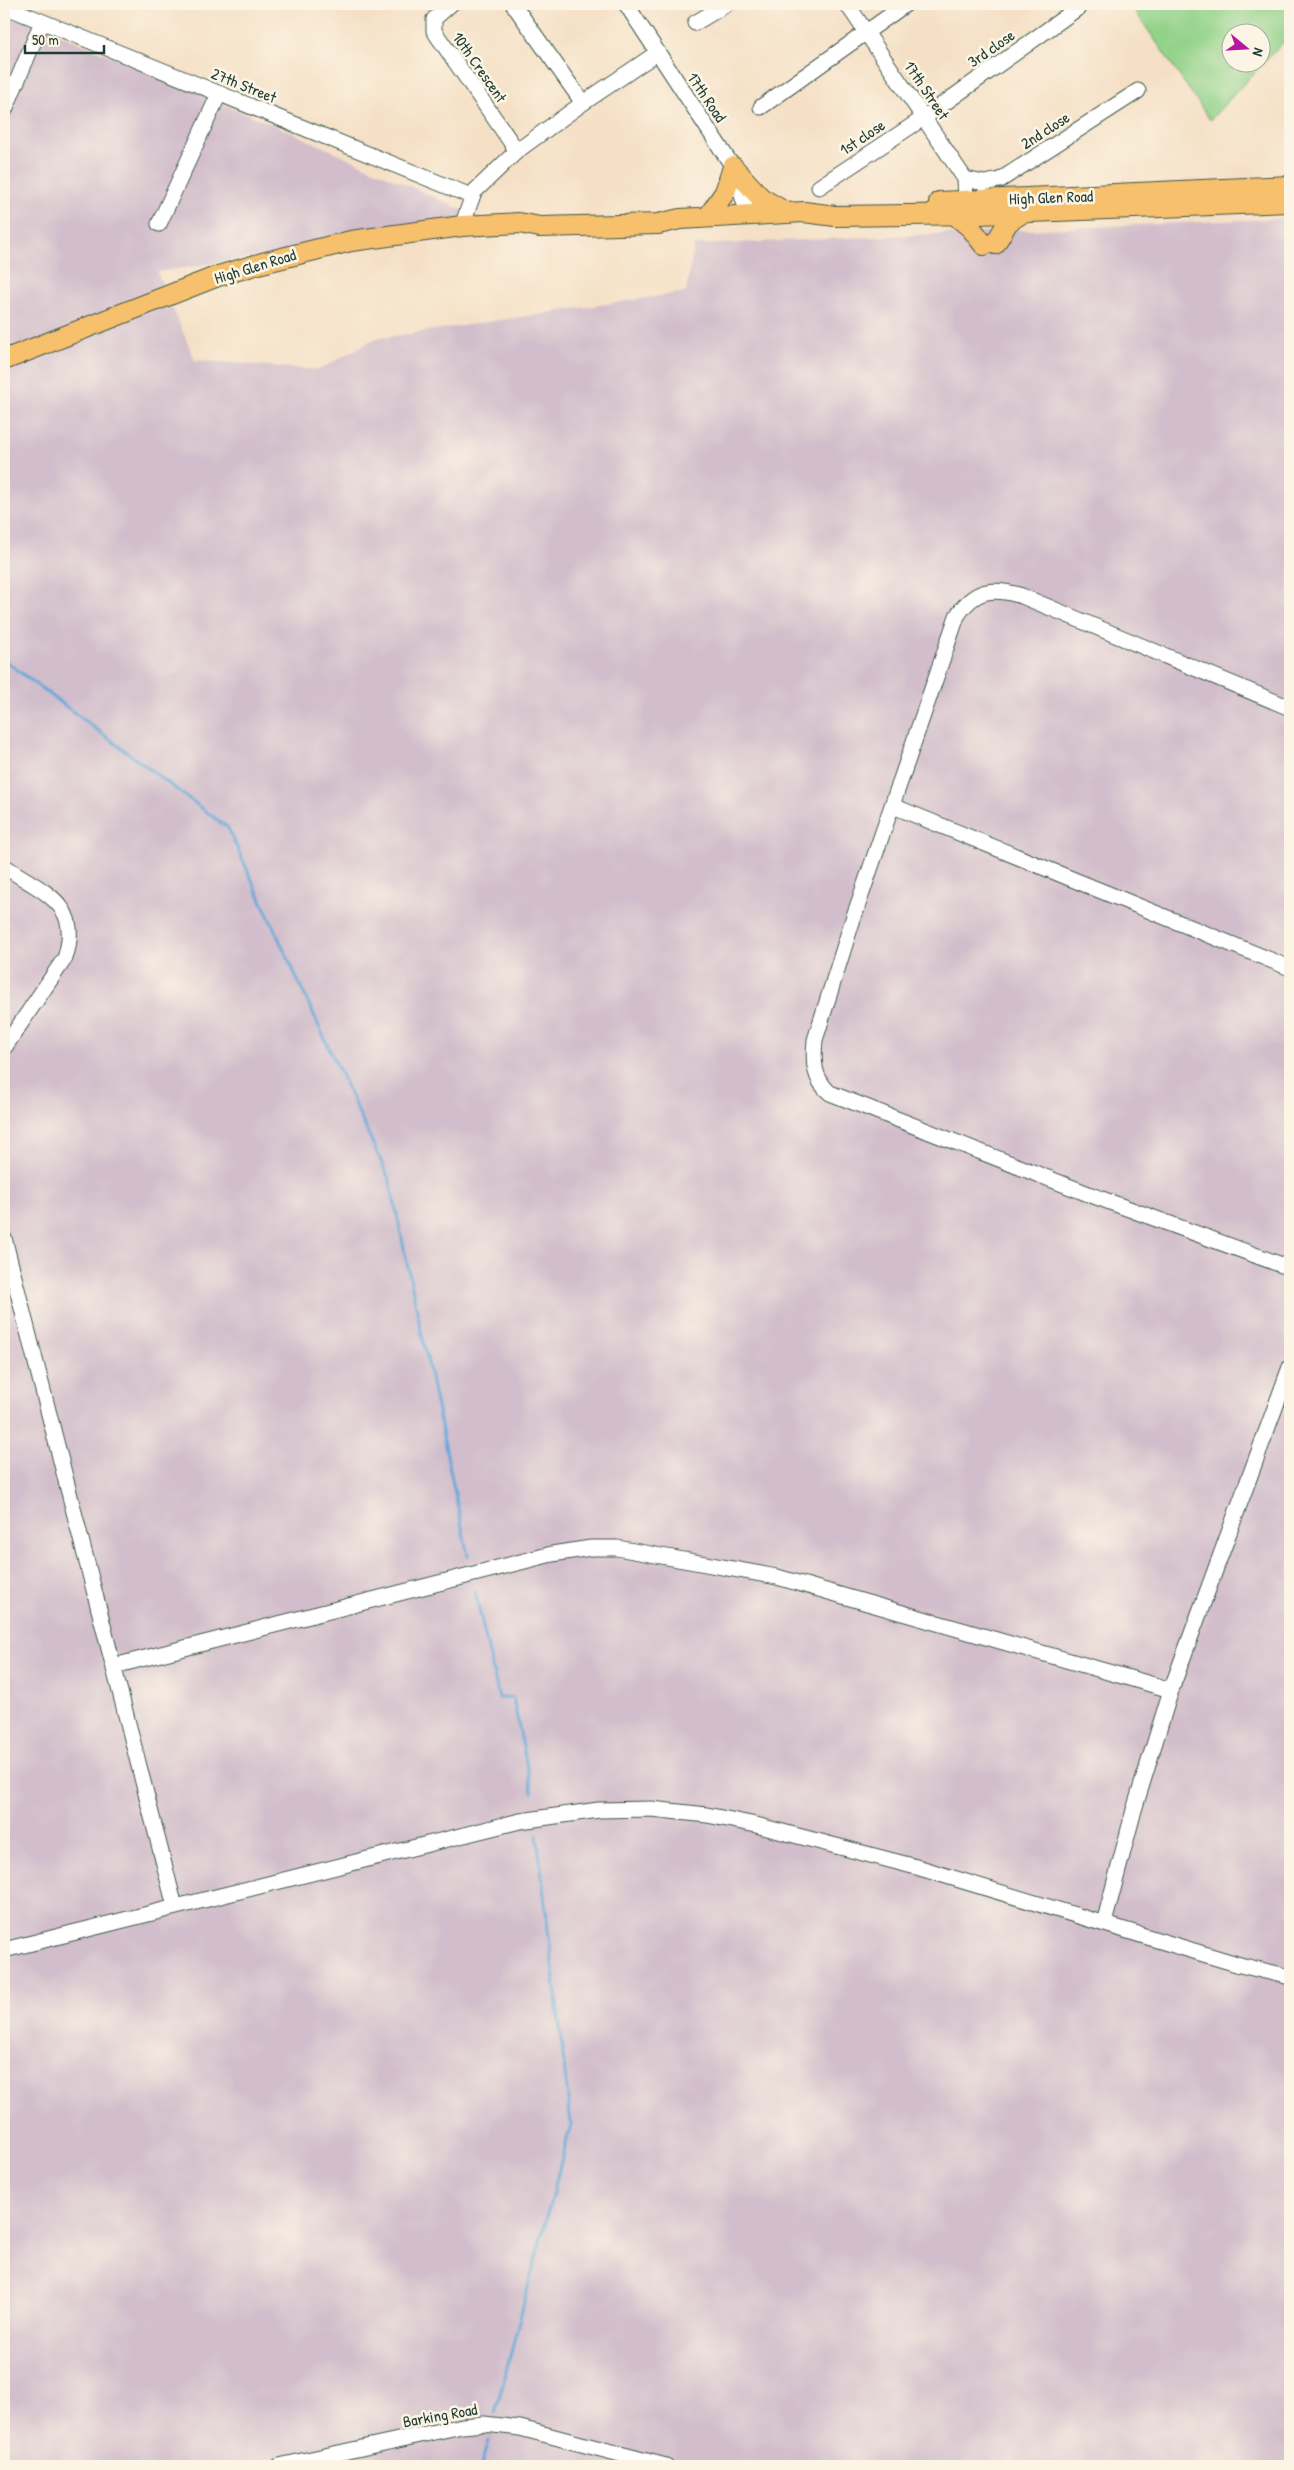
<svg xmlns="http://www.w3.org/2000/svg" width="1294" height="2470" font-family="'Patrick Hand',sans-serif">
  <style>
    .industrial { fill: #d1bdcb }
    .green { fill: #90d188; stroke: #58875e; fill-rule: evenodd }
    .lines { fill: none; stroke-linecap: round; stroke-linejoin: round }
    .stream { stroke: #63a8d8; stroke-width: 3 }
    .minor-casing { stroke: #3f554a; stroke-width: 17 }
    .major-casing { stroke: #3f554a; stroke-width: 22 }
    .minor { stroke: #fff; stroke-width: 15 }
    .major { stroke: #f7c06c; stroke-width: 20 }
    .labels { text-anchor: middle; stroke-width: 5; stroke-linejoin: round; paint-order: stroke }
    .street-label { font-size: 16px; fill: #1f3d34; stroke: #fcf5e5 }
  </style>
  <rect width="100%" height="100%" fill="#fcf5e5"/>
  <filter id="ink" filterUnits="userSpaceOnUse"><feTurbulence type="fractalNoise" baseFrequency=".02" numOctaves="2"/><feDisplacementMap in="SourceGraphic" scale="10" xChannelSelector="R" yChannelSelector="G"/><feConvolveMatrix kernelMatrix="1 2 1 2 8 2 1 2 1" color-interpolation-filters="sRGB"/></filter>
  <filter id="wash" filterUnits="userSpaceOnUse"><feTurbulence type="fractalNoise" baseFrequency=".0096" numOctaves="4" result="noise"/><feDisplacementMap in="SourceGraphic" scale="20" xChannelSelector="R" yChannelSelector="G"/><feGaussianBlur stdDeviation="1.12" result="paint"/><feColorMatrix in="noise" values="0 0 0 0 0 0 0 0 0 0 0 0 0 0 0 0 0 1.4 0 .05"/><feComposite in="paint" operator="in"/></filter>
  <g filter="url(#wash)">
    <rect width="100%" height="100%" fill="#f5e0c6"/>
    <path class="industrial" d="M4,11L286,130L487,221L157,272L195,360L319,370L374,339L686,292L694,245L1290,218V2466H4Z"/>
    <path class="green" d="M1130,4H1290V35L1210,120ZM1232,32H1262V62H1232Z"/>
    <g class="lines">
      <path class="stream" d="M4,660L228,828L390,1181L468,1556
        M475,1591L499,1698H513L532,1792
        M495,2413L571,2124L537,1835
        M481,2466L488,2440"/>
    </g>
  </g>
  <g filter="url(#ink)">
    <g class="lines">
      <g class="minor-casing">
        <path id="minor" d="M451,4L434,19V31L517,151
          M513,4L583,103
          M626,4L733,167L748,214
          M847,4L965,179L966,200
          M4,6L471,196
          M695,23L727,4
          M761,107L906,4
          M4,112L42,22
          M965,179L984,183L1000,180L1138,91
          M819,187L925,117L1078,8
          M159,224L219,94
          M462,226L474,192L517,151L583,103L657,53
          M1290,708L1022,596C992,587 974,589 957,616L852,922L815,1040C813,1061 813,1079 830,1093L1091,1195L1290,1268
          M893,806L1290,968
          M4,866C43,893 83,903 65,958L4,1048
          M4,1238L175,1907
          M114,1666L552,1554L591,1548H617L777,1577L1171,1690
          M1104,1923L1134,1810L1171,1690L1290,1367
          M4,1950L520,1821L599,1810L651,1809L707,1815L756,1825L920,1868L1240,1965L1290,1977
          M279,2466L462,2426L484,2424L520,2428L666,2466"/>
      </g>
      <g class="major-casing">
        <path id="major" d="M733,167L761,198L785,212
          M939,202L1290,186
          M954,214L971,228L984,245
          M708,217L725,192L733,167
          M995,244L1008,222L1022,213
          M4,360L218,276L262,263L351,241L462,226L519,223L540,227L658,224L680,219L804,212L835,216L980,214L1290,202"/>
      </g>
      <use href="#minor" class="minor"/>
      <use href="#major" class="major"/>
    </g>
  </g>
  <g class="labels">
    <g class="street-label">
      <text transform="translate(991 48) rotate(-35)" y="6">3rd close</text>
      <text transform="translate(480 67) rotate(55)" y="6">10th Crescent</text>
      <text transform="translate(244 85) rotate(22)" y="6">27th Street</text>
      <text transform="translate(927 90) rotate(56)" y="6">17th Street</text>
      <text transform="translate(707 97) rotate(56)" y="6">17th Road</text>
      <text transform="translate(1045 130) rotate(-33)" y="6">2nd close</text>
      <text transform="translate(862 137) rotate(-34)" y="6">1st close</text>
      <text transform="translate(1051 197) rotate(-2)" y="6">High Glen Road</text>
      <text transform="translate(255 266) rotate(-17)" y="6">High Glen Road</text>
      <text transform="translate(440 2415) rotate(-10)" y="6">Barking Road</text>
    </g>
  </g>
  <rect width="1294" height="2470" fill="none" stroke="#fcf5e5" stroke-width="20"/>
  <g transform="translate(1246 48) rotate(108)"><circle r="24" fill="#fcf5e5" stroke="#a4ab9e"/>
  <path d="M0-4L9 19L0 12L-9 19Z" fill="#b5179e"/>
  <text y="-8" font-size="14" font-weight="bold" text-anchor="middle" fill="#1f3d34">N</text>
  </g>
  <path d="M25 45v8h79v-8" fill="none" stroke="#1f3d34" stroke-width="2.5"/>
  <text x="32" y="45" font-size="15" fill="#1f3d34" stroke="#fcf5e5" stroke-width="4" paint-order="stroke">50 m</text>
</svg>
